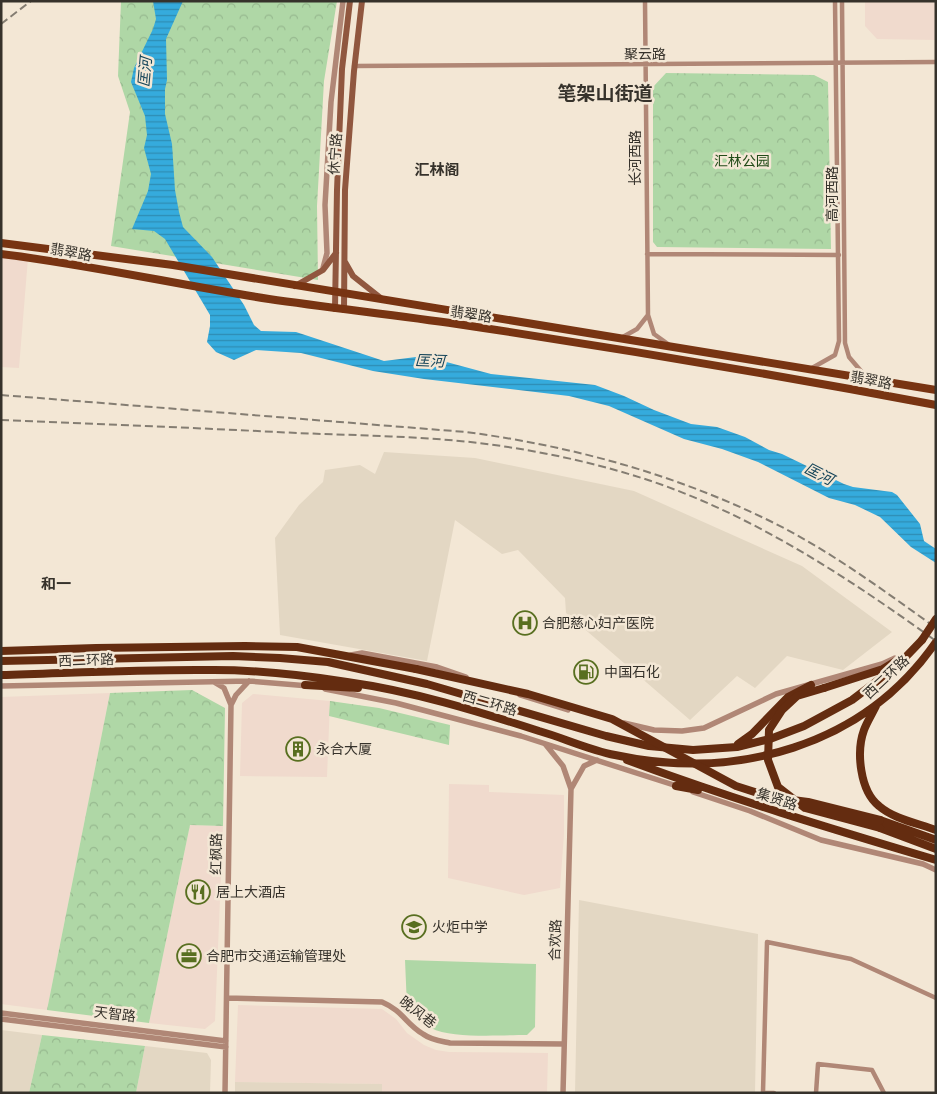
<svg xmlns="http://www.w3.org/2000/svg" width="937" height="1094" font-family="Manrope,'Noto Sans SC',sans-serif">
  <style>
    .commercial { fill: #f0dacd }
    .industrial { fill: #e3d7c3 }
    .park { fill: url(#park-crowns) }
    .garden { fill: #afd7a6 }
    .water { fill: url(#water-rules) }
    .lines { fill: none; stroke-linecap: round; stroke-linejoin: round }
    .minor { stroke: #b08776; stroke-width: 4.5 }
    .tertiary { stroke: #b08776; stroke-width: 5.5 }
    .secondary { stroke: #90573f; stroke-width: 6 }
    .primary { stroke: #783412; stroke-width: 8 }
    .trunk { stroke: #642c10; stroke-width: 8 }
    .rail { stroke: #847d72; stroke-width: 2; stroke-dasharray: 8 4; stroke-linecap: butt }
    .trunk-bridge { stroke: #642c10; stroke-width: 8 }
    .labels { text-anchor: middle; stroke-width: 5; stroke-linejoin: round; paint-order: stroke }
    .street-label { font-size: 14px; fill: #36322b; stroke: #f3e7d5 }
    .park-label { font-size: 14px; fill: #224b18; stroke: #f3e7d5 }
    .poi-label { font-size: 14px; fill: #36322b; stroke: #f3e7d5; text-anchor: start }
    .water-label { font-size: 15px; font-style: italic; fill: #144459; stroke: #f3e7d5 }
    .neighbourhood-label { font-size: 15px; font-weight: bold; fill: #36322b; stroke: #f3e7d5 }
    .district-label { font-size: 19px; font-weight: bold; fill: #36322b; stroke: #f3e7d5 }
  </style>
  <defs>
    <pattern id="park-crowns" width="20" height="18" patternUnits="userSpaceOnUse" patternTransform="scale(1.25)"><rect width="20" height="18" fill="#afd7a6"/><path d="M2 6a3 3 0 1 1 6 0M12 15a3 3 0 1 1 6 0" fill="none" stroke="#97b98f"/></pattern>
    <pattern id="water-rules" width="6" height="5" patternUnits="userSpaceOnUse" patternTransform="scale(1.25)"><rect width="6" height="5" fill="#35abdd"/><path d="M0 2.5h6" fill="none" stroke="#2e8cb3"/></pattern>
  </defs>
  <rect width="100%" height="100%" fill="#f3e7d5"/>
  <path class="commercial" d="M865,1H936V40L877,39L865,26Z
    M1,254L28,258L19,368L1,367Z
    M110,693L47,1010L1,1004V697Z
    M253,694L330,701L327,777L240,776L242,703Z
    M449,784L489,785V792L564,795V834L560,888L524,895L448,878Z
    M190,825L223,826L215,1021L205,1029L149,1023Z
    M238,1005L382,1009L396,1019L407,1033L424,1045L436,1050L449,1052L548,1053L547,1093H382V1084L235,1082Z"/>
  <path class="industrial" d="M384,452L475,458L634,491L802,566L892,632L843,670L787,656L755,688L737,676L690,720L566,613L565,598L518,550L502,554L455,520L427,661L280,635L275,538L299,505L323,482L325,470L360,465L375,474Z
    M579,900L758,934L755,1093H575Z
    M1,1030L42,1035L29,1093H1Z
    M145,1046L207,1053L211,1060L210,1093H136Z
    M235,1082L382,1084V1093H235Z"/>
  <path class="park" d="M121,1H337L324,81L317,206L318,280L111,246L130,112L118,76Z
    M666,73L814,75L828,82L831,249L657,247L653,242V87Z
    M192,690L225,708L223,826L190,825L149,1023L47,1010L110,693Z
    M330,701L379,708L450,725L449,745L329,716Z
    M42,1035L145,1046L136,1093H29Z"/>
  <path class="garden" d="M405,960L536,964L535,1027L527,1035C502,1035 452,1039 431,1028C421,1023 414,1015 407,1007Z"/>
  <path class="water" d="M153,1H183L166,39L167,80L165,89V114L172,144L175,190L179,212L183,227L212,257L244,305L254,325L261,331L296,332L384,361L416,357L439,360L491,374L595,385L624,396L654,410L691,424L717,427L745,437L769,450L782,454L844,484L853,487L892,492L897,495L920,524L924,541L936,549V563L911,547L880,517L855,505L829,498L758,462L722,449L684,439L609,406L569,396L424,379L373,371L301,353L256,350L234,360L216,352L207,342L210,326V315L165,239L154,231L132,229L148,191L151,174L144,148L147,135L145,116L131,82L134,68L153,29L156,19Z"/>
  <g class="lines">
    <path class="minor" d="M645,1L648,315
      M842,1L845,343L849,357L867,378
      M354,66L936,62
      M647,254L839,255
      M621,338L637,329L648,315L654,334L668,344
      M812,368L835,355L839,341L835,1
      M763,1092L767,942L851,959L936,998
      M763,1093H774
      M816,1093L818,1064L872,1070L884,1093"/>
    <path class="tertiary" d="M323,268L327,253L325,205L331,102L343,1
      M351,655L362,653L437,667L466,677
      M214,682L224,688L231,705L225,1093
      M1,686L249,681L309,686
      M325,689L396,703L521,736L680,787
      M520,695L568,710
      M231,705L236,695L249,681
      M624,723L654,730L682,731L704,728L776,694L882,664L895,658
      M546,745L563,766L571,789L563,1093
      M571,789L584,766L597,760
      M693,792L750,811L821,840L923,864L936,870
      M227,998L382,1002C403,1011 406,1024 423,1034C431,1040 441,1041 450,1043L564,1044
      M1,1013L226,1041
      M1,1019L226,1047"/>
    <path class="secondary" d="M345,262L353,276L382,299
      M295,286L323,270L336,253
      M335,309L337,190L342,69L350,1
      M344,310L345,190L354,71L362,1"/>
    <path class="primary" d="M1,243L173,265L936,390
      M1,254C91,265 179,285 269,299C331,308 395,315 457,324C617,348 777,375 936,405"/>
    <path class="trunk" d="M1,651L96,648L245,646L297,647L416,669
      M1,661L233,656L280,658L328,662L427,684L606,736L649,746L693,750L737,747L770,739L804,726L852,700L898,665L922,640
      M1,675C72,673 143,669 214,670C259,670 303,675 347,682C412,691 477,711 539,731C564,738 589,750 615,755C736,781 863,747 936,642
      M305,685L358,688
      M824,688L883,669L901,658
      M876,706C872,714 867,722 864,730C856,752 860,791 879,806C894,819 917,823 936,830
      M738,744L752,734L788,697L811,685
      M627,760C729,798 832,829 936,860
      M676,786L698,790
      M880,820L936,840
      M880,828L936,849"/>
    <path class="rail" d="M1,24L31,1
      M1,395L466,432C572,446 674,474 770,521C829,550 883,590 936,628
      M1,420C100,424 199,428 297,433C369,436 443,436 514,448C559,455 605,466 648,480C753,515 847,577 936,641"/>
    <path class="trunk-bridge" d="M922,640L936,619
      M416,669L528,694L612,719L736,786L770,797L808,802L880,820
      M824,688L797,696L782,710L769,730L768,760L778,787L805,808L880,828"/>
  </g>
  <defs>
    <g id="hospital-ring" transform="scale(1.25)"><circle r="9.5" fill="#f3e7d5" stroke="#586f20" stroke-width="1.5"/><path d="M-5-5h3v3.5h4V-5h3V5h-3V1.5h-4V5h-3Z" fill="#586f20"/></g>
    <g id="fuel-ring" transform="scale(1.25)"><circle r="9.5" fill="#f3e7d5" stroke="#586f20" stroke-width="1.5"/><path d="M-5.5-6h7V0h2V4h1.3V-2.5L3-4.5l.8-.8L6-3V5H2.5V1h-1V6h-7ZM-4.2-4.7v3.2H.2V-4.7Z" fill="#586f20"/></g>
    <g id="building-ring" transform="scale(1.25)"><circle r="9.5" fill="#f3e7d5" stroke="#586f20" stroke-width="1.5"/><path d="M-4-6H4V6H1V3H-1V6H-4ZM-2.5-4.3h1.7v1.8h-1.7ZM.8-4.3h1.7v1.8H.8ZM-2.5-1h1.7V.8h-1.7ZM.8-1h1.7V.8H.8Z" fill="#586f20"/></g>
    <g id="restaurant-ring" transform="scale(1.25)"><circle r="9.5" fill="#f3e7d5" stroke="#586f20" stroke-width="1.5"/><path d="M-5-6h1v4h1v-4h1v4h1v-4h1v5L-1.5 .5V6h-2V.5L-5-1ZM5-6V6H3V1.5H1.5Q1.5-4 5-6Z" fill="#586f20"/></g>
    <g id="school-ring" transform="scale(1.25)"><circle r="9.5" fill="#f3e7d5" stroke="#586f20" stroke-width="1.5"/><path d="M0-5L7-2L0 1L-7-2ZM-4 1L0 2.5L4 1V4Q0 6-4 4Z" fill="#586f20"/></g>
    <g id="office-ring" transform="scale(1.25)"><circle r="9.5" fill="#f3e7d5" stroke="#586f20" stroke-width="1.5"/><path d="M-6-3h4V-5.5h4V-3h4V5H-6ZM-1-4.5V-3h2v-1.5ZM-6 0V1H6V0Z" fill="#586f20"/></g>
  </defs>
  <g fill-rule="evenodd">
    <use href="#hospital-ring" x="525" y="623"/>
    <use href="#fuel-ring" x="586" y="672"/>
    <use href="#building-ring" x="298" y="749"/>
    <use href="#restaurant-ring" x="198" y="892"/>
    <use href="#school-ring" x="414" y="927"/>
    <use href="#office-ring" x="189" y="956"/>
  </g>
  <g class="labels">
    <g class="street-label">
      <text x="645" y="59">聚云路</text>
      <text transform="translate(335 154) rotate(-86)" y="5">休宁路</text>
      <text transform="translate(635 158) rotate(-90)" y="5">长河西路</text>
      <text transform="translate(832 194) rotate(-90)" y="5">高河西路</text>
      <text transform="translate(71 252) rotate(10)" y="5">翡翠路</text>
      <text transform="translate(471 314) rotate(9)" y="5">翡翠路</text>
      <text transform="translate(871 380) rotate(11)" y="5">翡翠路</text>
      <text transform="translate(86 660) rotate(-2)" y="5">西二环路</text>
      <text transform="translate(886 677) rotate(-43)" y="5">西二环路</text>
      <text transform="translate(490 703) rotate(16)" y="5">西二环路</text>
      <text transform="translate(777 799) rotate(18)" y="5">集贤路</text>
      <text transform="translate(216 854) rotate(-89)" y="5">红枫路</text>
      <text transform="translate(555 940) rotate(-88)" y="5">合欢路</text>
      <text transform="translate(418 1012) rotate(38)" y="5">晚风巷</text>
      <text transform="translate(115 1014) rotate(7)" y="5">天智路</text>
    </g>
    <g class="park-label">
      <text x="742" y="166">汇林公园</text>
    </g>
    <g class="poi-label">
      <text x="542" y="628">合肥慈心妇产医院</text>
      <text x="604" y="677">中国石化</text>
      <text x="316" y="754">永合大厦</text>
      <text x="216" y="897">居上大酒店</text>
      <text x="432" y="932">火炬中学</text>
      <text x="206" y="961">合肥市交通运输管理处</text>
    </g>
    <g class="water-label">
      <text transform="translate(145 72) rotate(-85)" y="5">匡河</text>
      <text transform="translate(430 361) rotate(2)" y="5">匡河</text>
      <text transform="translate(819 474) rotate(27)" y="5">匡河</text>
    </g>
    <g class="neighbourhood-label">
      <text x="437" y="175">汇林阁</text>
      <text x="56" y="589">和一</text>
    </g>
    <g class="district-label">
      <text x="605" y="100">笔架山街道</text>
    </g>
  </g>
  <rect width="937" height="1094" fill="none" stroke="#36322b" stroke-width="5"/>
</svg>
